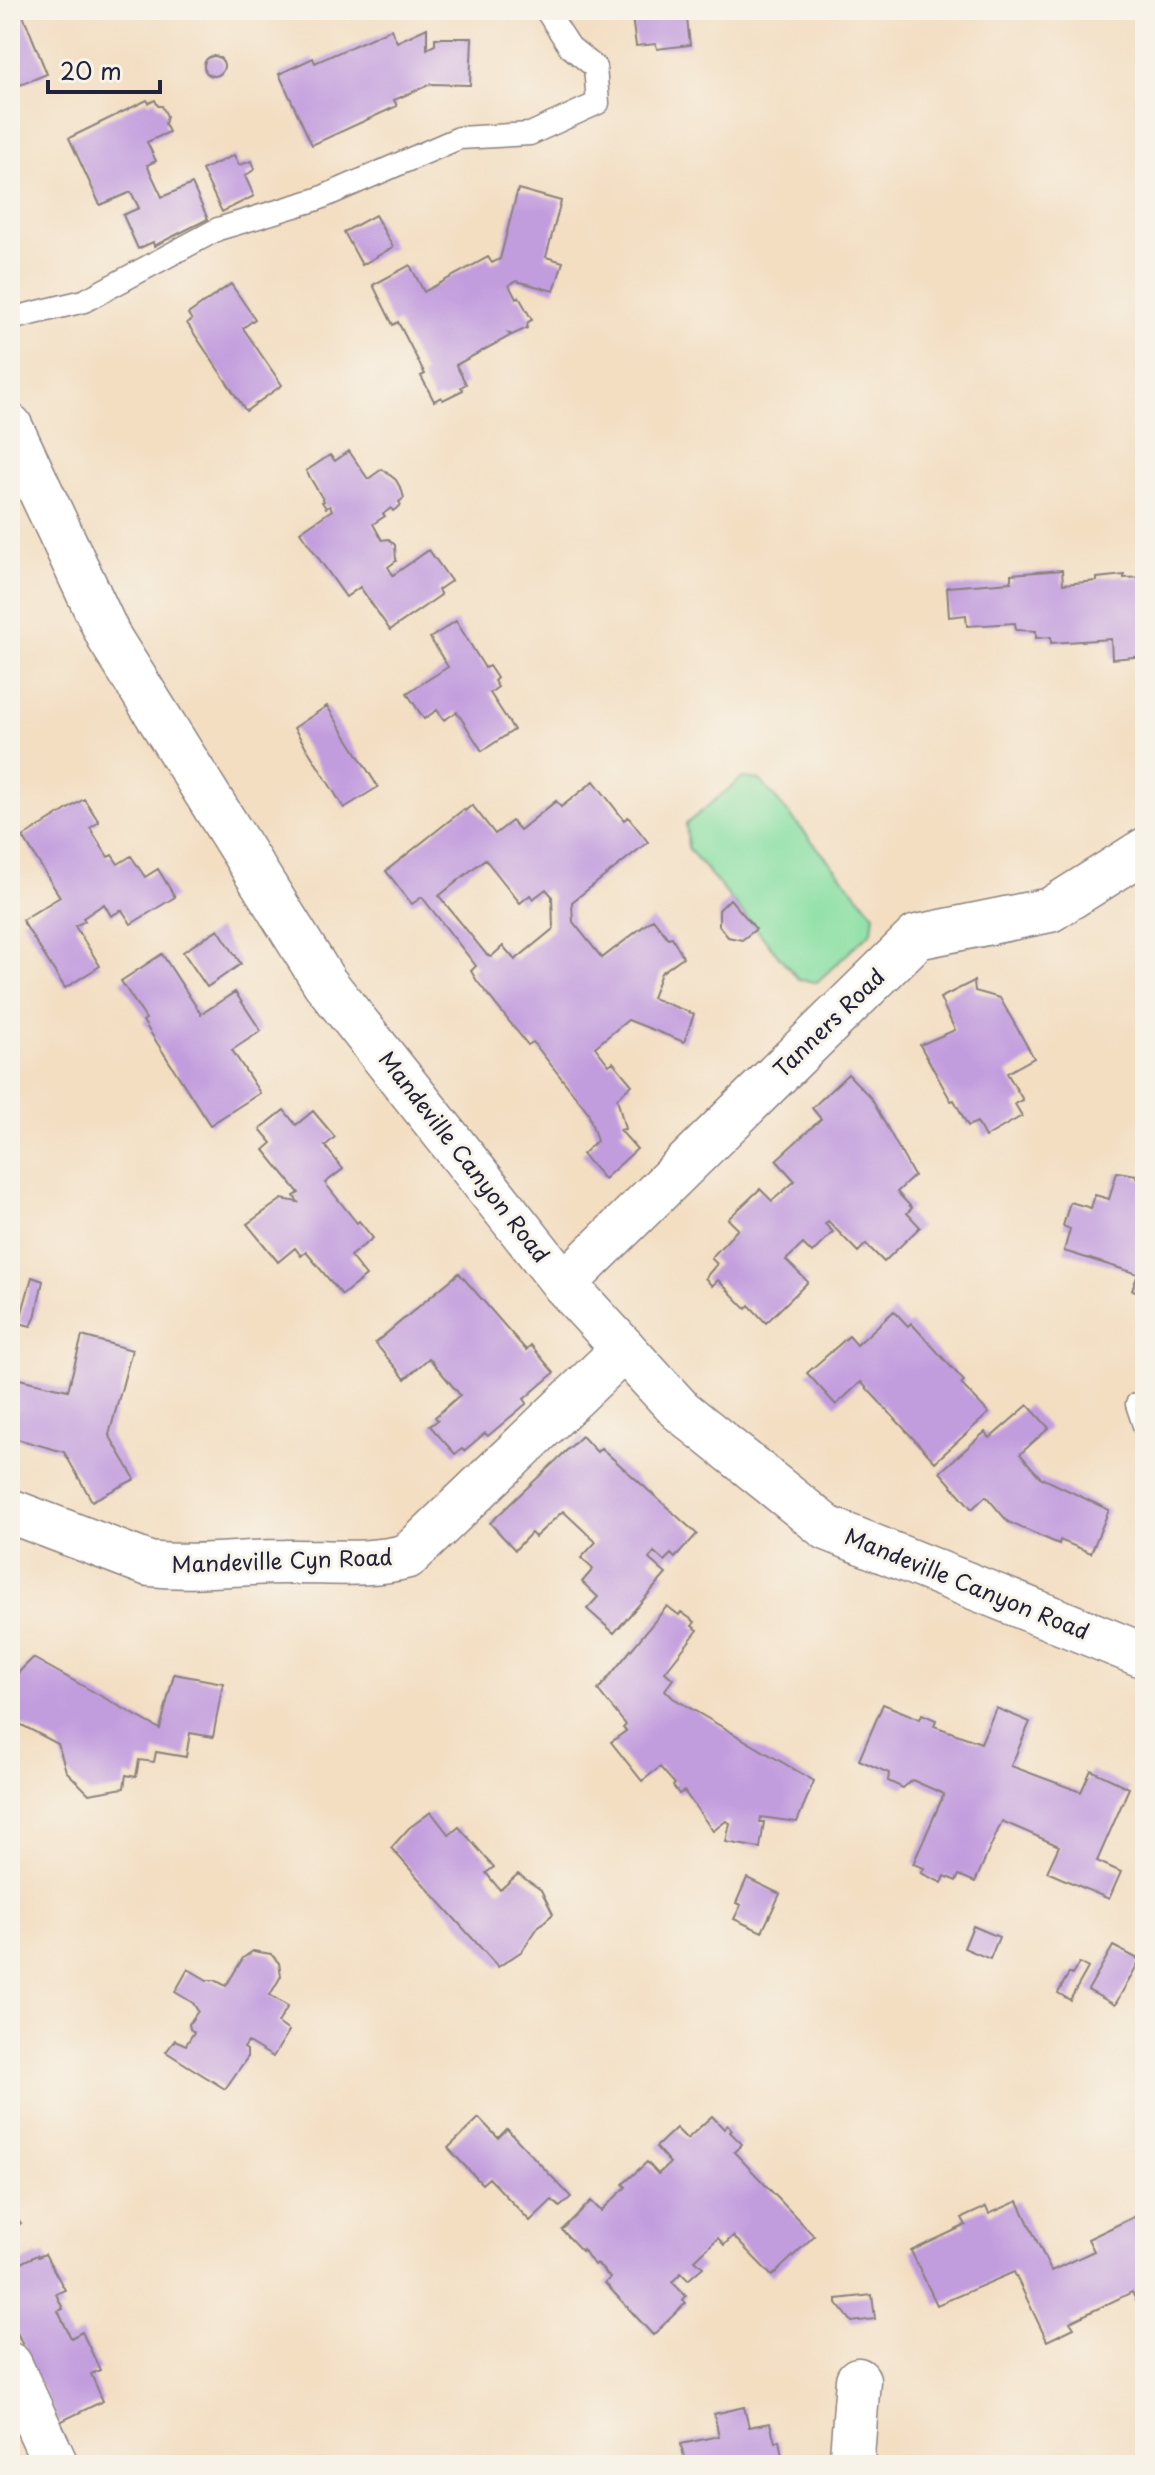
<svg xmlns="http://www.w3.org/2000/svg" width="1155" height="2475" font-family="'Playpen Sans',sans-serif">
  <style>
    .green { fill: #88dfa3; stroke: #55806f; stroke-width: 2 }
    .building { fill: #c29dde; fill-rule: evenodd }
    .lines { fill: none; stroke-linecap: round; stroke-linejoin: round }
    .service-casing { stroke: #8a807e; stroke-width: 25 }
    .minor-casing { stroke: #8a807e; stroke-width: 47 }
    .tertiary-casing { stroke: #8a807e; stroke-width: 47 }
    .service { stroke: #fff; stroke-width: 22 }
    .minor { stroke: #fff; stroke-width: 44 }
    .tertiary { stroke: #fff; stroke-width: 44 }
    .labels { text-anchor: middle; stroke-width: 6; stroke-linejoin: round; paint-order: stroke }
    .street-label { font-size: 22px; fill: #22223b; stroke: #f7f3e8 }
  </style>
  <rect width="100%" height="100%" fill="#f7f3e8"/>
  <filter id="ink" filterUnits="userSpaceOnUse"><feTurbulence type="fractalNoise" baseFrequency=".0125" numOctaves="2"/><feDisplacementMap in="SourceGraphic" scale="16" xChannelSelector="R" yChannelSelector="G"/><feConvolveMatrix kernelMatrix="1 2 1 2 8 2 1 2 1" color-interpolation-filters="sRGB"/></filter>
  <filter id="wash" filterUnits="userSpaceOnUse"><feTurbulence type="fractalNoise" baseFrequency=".006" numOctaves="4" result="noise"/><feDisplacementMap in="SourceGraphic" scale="32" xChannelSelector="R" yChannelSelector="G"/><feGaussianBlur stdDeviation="1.8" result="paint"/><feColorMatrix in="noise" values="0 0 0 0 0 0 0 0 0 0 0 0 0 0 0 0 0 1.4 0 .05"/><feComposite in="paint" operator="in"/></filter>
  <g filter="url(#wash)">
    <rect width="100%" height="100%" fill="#f3dec2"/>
    <path class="green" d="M742,778L760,780L874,914L872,931L817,982L799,980L688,848L686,824Z"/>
    <g id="blocks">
      <path class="building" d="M10,10H21L47,74L10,89Z
        M631,10H686L690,45L657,49L656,44L636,46Z
        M427,28V49L435,45V38H472L470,85L431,84L394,100L397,106L312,145L279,74L313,58L315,63L391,29L397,42Z
        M204 66a10 10 0 1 1 20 0a10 10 0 1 1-20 0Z
        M147,100L149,103L155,100L158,106H162L167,116L165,124L169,132L147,142L156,161L147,165L162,197L192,184L208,219L154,246L153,242L138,249L123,215L139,208L131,192L100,205L69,138Z
        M234,155L239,165L252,161L255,169L245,176L254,196L222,212L202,170Z
        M518,189L561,201L546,257L563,262L554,291L516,281L509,285L516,299L519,297L532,320L528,322L527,328L512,335L508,333L510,336L456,365L466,384L461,387L463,390L443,400L441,397L434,401L421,376L425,374L398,322L393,325L373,285L410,265L424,292L488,257L492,263L500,259Z
        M375,215L393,247L362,265L344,232Z
        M231,284L255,319L243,328L282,385L246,411L187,323L192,320L188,314Z
        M349,451L368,479L382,469L396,480L402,491L404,498L399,502L401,505L393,511L391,508L383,514L385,516L373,524L382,540L389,539L395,545L396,561L388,567L393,575L429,550L451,581L438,590L441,595L390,630L360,587L346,597L300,532L332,510L330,506L326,508L322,502L324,501L306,471L330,455L335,461Z
        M1062,570L1063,584L1097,581V578L1124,575V578L1145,577V656L1112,659L1111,639L1051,643V637L1036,638V631L1016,630L1015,623L967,626L966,615L949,617L947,587L1011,582V574Z
        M456,621L485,668L489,666L497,678L494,681L498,687L490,693L514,730L482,751L457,712L444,720L437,710L424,719L407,693L448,667L430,638Z
        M327,706L378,787L344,808L294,728Z
        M594,781L624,820L628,817L648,842L572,902L573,922L602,958L653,919L668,938L672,937L683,957L661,973L652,998L694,1014L684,1042L628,1020L595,1047L609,1065L613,1062L632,1085L617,1098L625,1129L620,1130L637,1149L604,1179L582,1154L597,1141L588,1112L533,1042L528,1045L477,981L471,971L476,966L422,897L412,904L386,871L464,809L465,811L472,805L495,834L512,821L520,830L556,801L561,807ZM485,859L520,903L530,895L533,899L546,889L552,896L553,929L515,960L503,946L491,957L486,954L439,896Z
        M84,799L99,822L90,828L108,857L112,855L118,864L131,856L145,877L158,869L175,897L131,924L122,910L111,916L104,904L83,918L85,921L75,926L100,966L65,988L22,920L60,897L23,837Z
        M730,899L756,929L742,940L728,937L719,926V910Z
        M218,929L241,964L207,987L183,952Z
        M162,954L201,1014L235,992L261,1031L232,1050L260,1093L210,1125L143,1021L146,1019L121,981Z
        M974,981L975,991L1000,998L1034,1058L1007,1073L1023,1100L1015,1104L1022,1116L985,1137L977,1122L968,1126L954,1100L951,1101L920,1045L955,1030L940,998Z
        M848,1074L871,1098L914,1176L897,1192L912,1208L907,1213L920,1227L884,1262L866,1244L858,1252L828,1221L825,1224L833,1232L812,1253L803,1244L786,1260L808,1282L766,1323L749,1305L746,1309L718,1280L712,1286L705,1278L717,1264L711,1258L738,1229L728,1219L760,1189L772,1201L795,1181L776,1160L821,1119L812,1108Z
        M284,1110L296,1125L313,1111L335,1137L325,1146L343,1169L325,1183L357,1223L359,1221L373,1238L350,1256L366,1276L342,1295L306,1252L301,1256L295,1248L278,1262L247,1224L282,1199L298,1202L294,1196L299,1193L264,1150L272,1143L260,1129Z
        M1117,1172L1137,1175L1136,1178L1145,1181V1298L1140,1292L1132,1290L1138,1274L1064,1251L1070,1229L1063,1226L1070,1202L1091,1208L1095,1195L1109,1199Z
        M459,1273L526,1350L531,1345L554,1373L524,1399L527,1403L488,1436L485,1433L464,1451L462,1449L455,1454L430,1426L438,1420L435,1417L460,1395L429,1358L405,1379L375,1343Z
        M32,1277L43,1281L35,1318L31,1326L19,1323Z
        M894,1311L908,1326L911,1323L964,1381L961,1384L989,1413L935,1462L861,1382L836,1405L807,1373L849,1336L857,1345Z
        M82,1336L132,1350L109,1435L135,1479L92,1501L64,1452L10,1437V1377L68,1390Z
        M1028,1405L1049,1428L1020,1454L1040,1477L1109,1510L1091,1553L1060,1540L1059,1544L1008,1522L986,1496L972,1509L940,1472L985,1432L990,1438Z
        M582,1436L597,1452L601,1448L697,1534L675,1558L671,1554L664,1561L654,1552L649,1559L666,1574L614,1633L587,1609L598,1597L582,1582L593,1569L581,1558L596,1542L563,1511L535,1537L531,1533L515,1550L490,1523Z
        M667,1606L679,1615L681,1612L695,1622L692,1626L698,1630L665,1672L673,1679L665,1690L673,1698L814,1781L797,1822L761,1817L760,1822H764L760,1848L726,1842L730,1823L726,1821L713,1831L684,1791L679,1794L673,1786L675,1784L660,1767L642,1781L611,1742L626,1731L623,1728L626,1725L598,1690Z
        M33,1658L160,1729L174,1674L223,1683L213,1737L190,1733L186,1757L156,1752L154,1762L139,1760L136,1777L126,1775L124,1788L89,1794L66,1771L58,1744L10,1719V1681Z
        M883,1704L920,1719L922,1714L936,1720L934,1726L981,1743L996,1708L1030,1722L1011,1766L1081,1792L1091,1770L1129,1788L1097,1861L1121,1872L1109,1899L1047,1872L1059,1846L1002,1821L975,1882L959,1875L956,1881L945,1876L942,1883L921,1873L924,1868L913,1864L944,1794L912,1780L903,1788L888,1781L889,1773L859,1760Z
        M431,1812L449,1835L459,1827L494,1867L486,1873L500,1890L518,1874L541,1890L553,1914L539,1926L522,1951L498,1967L391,1848L409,1828Z
        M747,1878L780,1894L762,1932L734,1919L741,1905L736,1903Z
        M973,1926L999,1937L990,1959L964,1948Z
        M1113,1946L1140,1960L1115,2005L1088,1990Z
        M253,1951L271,1954L279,1963L281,1976L270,1995L288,2006L278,2023L289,2031L273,2057L248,2042L244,2048L247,2050V2058L225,2089L166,2052L175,2040L186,2045L194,2032L190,2029L189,2024L198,2011L193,2003L175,1992L188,1969L207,1980H215L226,1986L243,1958Z
        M1079,1963L1088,1968L1070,2000L1058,1993L1069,1973L1072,1975Z
        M712,2116L724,2129L728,2125L732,2130L730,2132L742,2144L734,2152L814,2236L772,2276L733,2236L724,2245L718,2238L695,2260L703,2267L688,2280L681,2273L672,2282L686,2296L683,2300L686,2303L653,2335L605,2283L610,2278L597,2263L594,2265L583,2249L582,2251L562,2230L591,2201L601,2211L626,2187L623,2184L647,2162L658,2174L670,2163L656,2147L676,2128L687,2139Z
        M479,2118L498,2138L507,2129L571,2197L560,2207L552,2200L530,2221L489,2178L482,2184L448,2148Z
        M1018,2201L1051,2271L1094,2251L1088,2239L1144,2212L1145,2318L1132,2292L1070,2322L1074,2328L1047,2341L1014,2272L937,2305L911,2251L966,2225L962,2218L986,2207L989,2214Z
        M10,2209L21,2223L10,2232Z
        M45,2254L65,2290L56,2294L63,2309L58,2311L71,2338L82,2332L100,2370L91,2374L103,2401L58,2423L10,2317V2268L37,2255L38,2257Z
        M872,2295L875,2319L852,2322L837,2303V2299Z
        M744,2407L749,2427L770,2423L775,2442L779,2440L782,2456L778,2457L780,2465H686L681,2444L719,2436L714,2414Z"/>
    </g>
  </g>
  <g filter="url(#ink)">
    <use href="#blocks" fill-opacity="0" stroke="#8a807e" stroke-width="2"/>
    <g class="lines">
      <g class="service-casing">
        <path id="service" d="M10,319L84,301L218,229L318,199L459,138L530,134L598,103L595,67L570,47L546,10
          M1137,1404L1145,1428"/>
      </g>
      <g class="minor-casing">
        <path id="minor" d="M564,1284L917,937L1050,910L1145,850
          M10,1511L149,1564C194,1569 240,1562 285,1562C326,1561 368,1567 408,1556L624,1349
          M10,2365L56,2465
          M855,2465L852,2456L858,2380"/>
      </g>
      <g class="tertiary-casing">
        <path id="tertiary" d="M10,426L110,639L325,983L564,1284L680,1410L827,1528L1145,1656"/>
      </g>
      <use href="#service" class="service"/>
      <use href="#minor" class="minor"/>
      <use href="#tertiary" class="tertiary"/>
    </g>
  </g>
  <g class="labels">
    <g class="street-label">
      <text transform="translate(829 1023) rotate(-44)" y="8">Tanners Road</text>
      <text transform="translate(464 1157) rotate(52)" y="8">Mandeville Canyon Road</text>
      <text transform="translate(282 1561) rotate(-2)" y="8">Mandeville Cyn Road</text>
      <text transform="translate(967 1584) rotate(22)" y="8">Mandeville Canyon Road</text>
    </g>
  </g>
  <rect width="1155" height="2475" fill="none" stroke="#f7f3e8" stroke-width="40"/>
  <path d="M48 80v12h112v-12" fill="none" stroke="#22223b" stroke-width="4"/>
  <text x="60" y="80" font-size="24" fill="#22223b" stroke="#f7f3e8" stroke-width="6" paint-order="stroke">20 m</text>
</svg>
